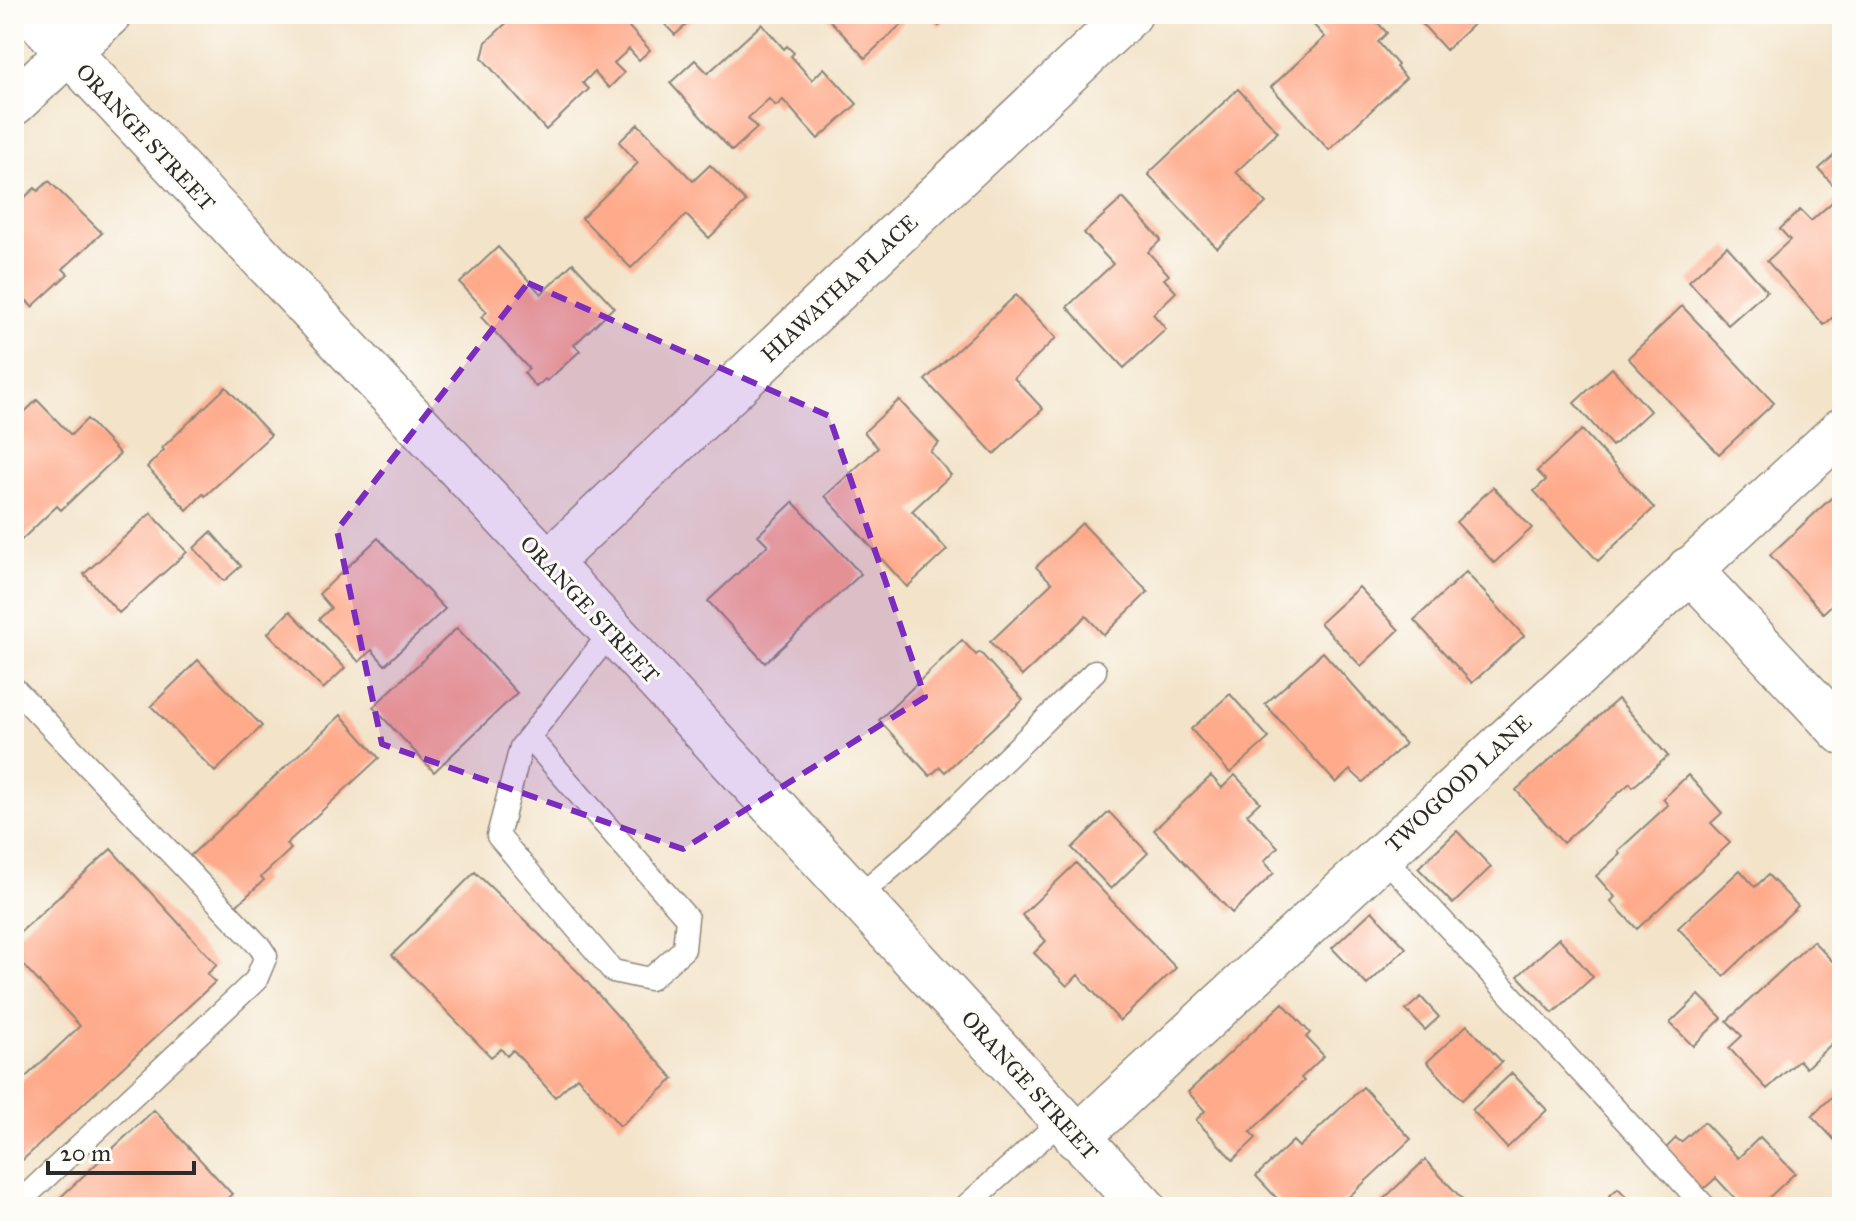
<svg xmlns="http://www.w3.org/2000/svg" width="1856" height="1221" font-family="'IM FELL Great Primer',serif">
  <style>
    .building { fill: #feaa8b }
    .lines { fill: none; stroke-linecap: round; stroke-linejoin: round }
    .service-casing { stroke: #8f877a; stroke-width: 25 }
    .minor-casing { stroke: #8f877a; stroke-width: 47 }
    .tertiary-casing { stroke: #8f877a; stroke-width: 47 }
    .service { stroke: #fff; stroke-width: 22 }
    .minor { stroke: #fff; stroke-width: 44 }
    .tertiary { stroke: #fff; stroke-width: 44 }
    .marked { fill: #7b2cbf; fill-opacity: 0.2; stroke: #7b2cbf; stroke-width: 6; stroke-dasharray: 16 10; stroke-linejoin: round }
    .labels { text-anchor: middle; stroke-width: 6; stroke-linejoin: round; paint-order: stroke }
    .street-label { font-size: 22px; fill: #2b2b2b; stroke: #fdfcf7 }
  </style>
  <rect width="100%" height="100%" fill="#fdfcf7"/>
  <filter id="ink" filterUnits="userSpaceOnUse"><feTurbulence type="fractalNoise" baseFrequency=".0125" numOctaves="2"/><feDisplacementMap in="SourceGraphic" scale="16" xChannelSelector="R" yChannelSelector="G"/><feConvolveMatrix kernelMatrix="1 2 1 2 8 2 1 2 1" color-interpolation-filters="sRGB"/></filter>
  <filter id="wash" filterUnits="userSpaceOnUse"><feTurbulence type="fractalNoise" baseFrequency=".006" numOctaves="4" result="noise"/><feDisplacementMap in="SourceGraphic" scale="32" xChannelSelector="R" yChannelSelector="G"/><feGaussianBlur stdDeviation="1.8" result="paint"/><feColorMatrix in="noise" values="0 0 0 0 0 0 0 0 0 0 0 0 0 0 0 0 0 1.4 0 .05"/><feComposite in="paint" operator="in"/></filter>
  <g filter="url(#wash)">
    <rect width="100%" height="100%" fill="#f3e3c9"/>
    <g id="blocks">
      <path class="building" d="M516,14H607L614,21L619,16L650,50L639,60L629,49L614,63L624,73L609,88L594,72L583,83L589,89L546,130L482,58L486,42Z
        M655,14H698L675,35Z
        M824,14H904L908,18L865,58Z
        M928,14H952L939,26Z
        M1320,14H1370L1387,33L1378,42L1398,65L1396,67L1406,78L1329,150L1271,87L1325,37L1311,22Z
        M1413,14H1484L1446,50Z
        M762,24L784,49L787,46L794,53L791,56L812,80L824,68L857,104L818,139L783,100L776,106L769,99L748,118L757,128L732,151L670,83L695,60L708,73Z
        M1238,89L1278,132L1236,172L1266,203L1217,248L1148,174Z
        M638,124L693,181L710,165L746,202L709,238L686,215L631,268L582,218L638,163L619,142Z
        M1842,148V195L1819,169Z
        M49,181L102,233L63,269L68,274L32,307L27,301L14,313V207L35,188L38,191Z
        M1839,196L1842,199V309L1824,325L1767,261L1790,240L1780,229L1800,210L1811,221Z
        M1123,198L1161,240L1148,252L1169,275L1164,279L1176,292L1153,314L1166,329L1124,368L1067,307L1113,264L1084,233Z
        M1727,246L1767,291L1728,325L1689,281Z
        M498,247L541,294L573,263L614,307L574,345L580,351L547,381L545,379L536,387L524,373L529,369L481,317L487,312L460,283Z
        M1016,295L1056,338L1014,378L1043,409L994,454L925,380Z
        M1682,306L1774,403L1719,454L1628,358Z
        M1612,368L1650,411L1612,446L1574,403Z
        M226,387L271,435L205,496L203,494L187,510L147,467L164,450L162,448Z
        M37,400L71,435L87,419L120,454L61,510L57,506L14,547V422Z
        M899,400L939,443L930,451L951,475L912,511L947,550L907,587L825,496L878,448L864,432Z
        M1582,430L1654,508L1598,561L1534,491L1546,480L1537,471Z
        M1493,487L1532,528L1494,563L1456,522Z
        M1842,488V595L1823,613L1770,555Z
        M793,502L861,574L765,663L708,601L768,545L758,535Z
        M151,513L187,552L119,613L84,574Z
        M1082,523L1148,592L1104,635L1086,616L1022,676L990,642L1052,583L1036,567Z
        M211,532L241,566L224,581L194,548Z
        M378,538L445,609L385,665L372,650L359,662L319,619L331,608L319,594Z
        M1466,572L1524,636L1472,683L1414,620Z
        M1359,587L1399,630L1361,666L1320,623Z
        M290,611L345,668L323,689L268,633Z
        M457,628L517,693L434,772L373,707Z
        M962,640L976,655L980,652L1023,700L945,772L940,767L930,776L879,720Z
        M1323,652L1405,744L1363,782L1350,770L1336,783L1265,704Z
        M198,660L262,726L215,772L151,706Z
        M1230,694L1269,738L1230,773L1191,729Z
        M1618,699L1668,756L1633,787L1630,783L1563,843L1516,790Z
        M341,715L379,758L286,844L291,849L261,877L264,880L235,907L190,856Z
        M1235,775L1260,802L1247,814L1278,847L1264,861L1274,873L1232,913L1154,830L1211,776L1222,788Z
        M1688,775L1722,813L1711,823L1730,843L1637,929L1611,901L1615,897L1596,876L1620,854L1618,851L1668,805L1663,799Z
        M1109,812L1148,853L1111,889L1072,848Z
        M1457,831L1491,867L1453,904L1418,868Z
        M111,849L217,965L207,974L215,982L14,1168V1088L80,1026L14,955V938Z
        M1076,863L1176,968L1120,1021L1078,975L1067,986L1034,953L1046,941L1022,915Z
        M1740,870L1755,887L1768,875L1798,906L1724,976L1678,928Z
        M475,872L578,972L674,1079L620,1126L577,1077L555,1097L513,1050L507,1056L501,1049L491,1057L392,955Z
        M1372,911L1406,948L1367,985L1332,948Z
        M1559,938L1593,977L1553,1013L1518,976Z
        M1813,941L1842,971V1034L1806,1068L1799,1060L1767,1089L1729,1048L1742,1036L1727,1021Z
        M1699,995L1722,1018L1693,1046L1670,1023Z
        M1421,997L1439,1017L1425,1030L1406,1010Z
        M1283,1003L1310,1033L1306,1037L1324,1056L1301,1078L1304,1081L1250,1132L1256,1138L1233,1160L1196,1120L1205,1111L1188,1092Z
        M1467,1025L1502,1062L1462,1100L1427,1062Z
        M1512,1073L1547,1110L1507,1148L1472,1110Z
        M1363,1087L1411,1139L1338,1207H1285L1256,1176L1293,1141L1299,1147Z
        M1842,1087V1148L1812,1116Z
        M154,1110L232,1194L218,1207H50Z
        M1704,1122L1738,1158L1760,1137L1795,1173L1759,1207H1743L1716,1178L1698,1194L1662,1152L1676,1138L1681,1142Z
        M1425,1160L1470,1207H1375Z
        M1618,1188L1636,1207H1598Z"/>
    </g>
  </g>
  <g filter="url(#ink)">
    <use href="#blocks" fill-opacity="0" stroke="#8f877a" stroke-width="2"/>
    <g class="lines">
      <g class="service-casing">
        <path id="service" d="M14,688L260,947L266,956L256,980L14,1207
          M529,737L687,918L684,949L650,979L613,971L498,836L521,747L529,737L612,631
          M1381,854L1705,1207
          M857,897L919,844L1095,671
          M965,1207L1061,1121"/>
      </g>
      <g class="minor-casing">
        <path id="minor" d="M14,103L109,14
          M548,563L1130,14
          M1689,569L1842,732
          M1077,1138L1842,430"/>
      </g>
      <g class="tertiary-casing">
        <path id="tertiary" d="M33,14L612,631L1143,1207"/>
      </g>
      <use href="#service" class="service"/>
      <use href="#minor" class="minor"/>
      <use href="#tertiary" class="tertiary"/>
    </g>
  </g>
  <path class="marked" d="M528,283L829,416L925,697L683,849L382,744L337,530Z"/>
  <g class="labels">
    <g class="street-label">
      <text transform="translate(146 137) rotate(47)" y="8">ORANGE STREET</text>
      <text transform="translate(839 288) rotate(-43)" y="8">HIAWATHA PLACE</text>
      <text transform="translate(590 609) rotate(47)" y="8">ORANGE STREET</text>
      <text transform="translate(1458 783) rotate(-43)" y="8">TWOGOOD LANE</text>
      <text transform="translate(1030 1085) rotate(48)" y="8">ORANGE STREET</text>
    </g>
  </g>
  <rect width="1856" height="1221" fill="none" stroke="#fdfcf7" stroke-width="48"/>
  <path d="M48 1161v12h146v-12" fill="none" stroke="#2b2b2b" stroke-width="4"/>
  <text x="60" y="1161" font-size="24" fill="#2b2b2b" stroke="#fdfcf7" stroke-width="6" paint-order="stroke">20 m</text>
</svg>
